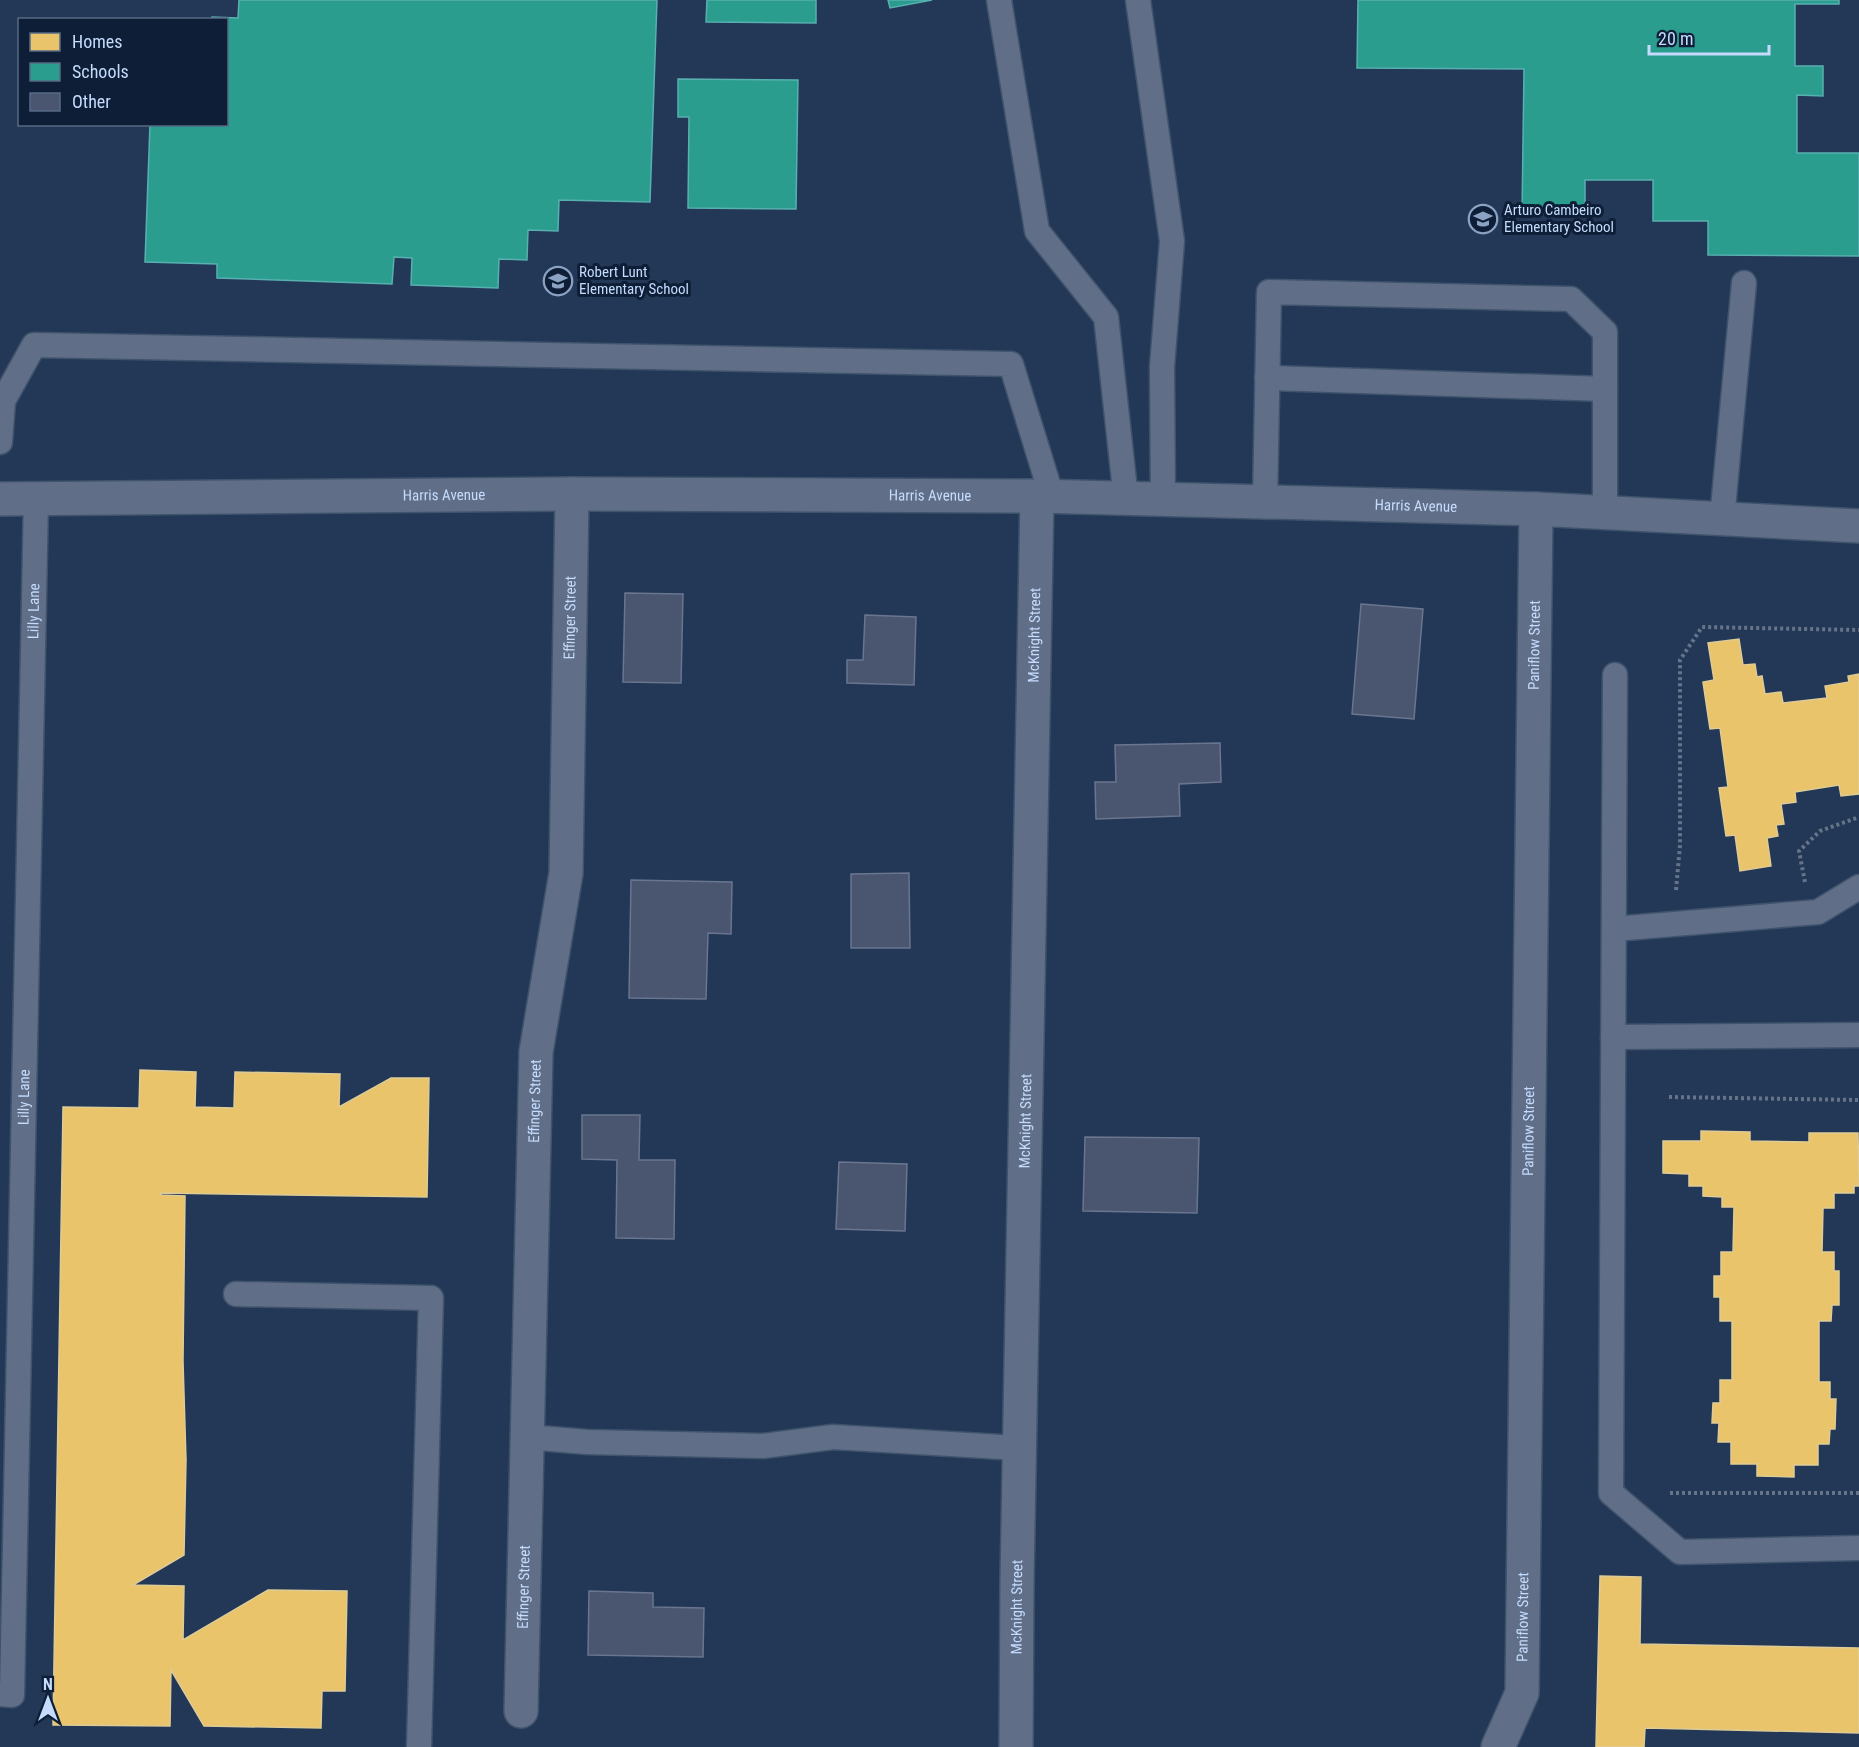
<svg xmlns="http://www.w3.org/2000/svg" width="1859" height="1747" font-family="'Roboto Condensed',sans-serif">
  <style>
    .homes { fill: #e9c46a; stroke: #decb96; stroke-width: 1.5 }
    .schools { fill: #2a9d8f; stroke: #58b0b0; stroke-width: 1.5 }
    .building { fill: #4a556f; stroke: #6a7590; stroke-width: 1.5 }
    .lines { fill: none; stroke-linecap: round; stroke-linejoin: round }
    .lane-casing { stroke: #40536d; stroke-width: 27 }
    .street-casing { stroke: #40536d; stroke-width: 36 }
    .path { stroke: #667489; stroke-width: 4; stroke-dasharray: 3 3; stroke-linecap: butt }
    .lane { stroke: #606f87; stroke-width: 24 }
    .street { stroke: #606f87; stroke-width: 33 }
    .labels { text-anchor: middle; stroke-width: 6; stroke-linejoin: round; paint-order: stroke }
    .poi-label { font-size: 15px; fill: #c4dbfd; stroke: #0d1e36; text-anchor: start }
    .street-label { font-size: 15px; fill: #c4dbfd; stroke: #0d1e36 }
  </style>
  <rect width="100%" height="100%" fill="#223856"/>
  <path class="homes" d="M1739,639L1743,665L1755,664L1757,677L1762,676L1765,694L1781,692L1783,703L1827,698L1825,686L1849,682L1848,676L1859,674V794L1841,796L1839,785L1795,792L1796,802L1781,804L1784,824L1776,825L1778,836L1767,838L1771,866L1740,871L1735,835L1726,836L1719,788L1728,787L1720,728L1710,729L1703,682L1714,680L1708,643Z
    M140,1070L196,1072L195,1107L234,1108L235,1072L340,1074L339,1107L391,1078H429L427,1197L161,1193V1195L185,1196L183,1361L186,1460L184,1555L133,1585L184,1586L183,1640L268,1590L347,1591L345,1691H322L321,1728L204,1726L171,1670L170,1726L53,1725L63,1107L139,1108Z
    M1701,1131L1750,1132V1141L1809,1142V1133H1858L1859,1186H1854V1193H1834V1208H1823L1822,1252H1834V1271H1839V1305H1832L1831,1321H1819V1382H1830V1399H1836L1835,1429H1830L1829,1444H1818V1465H1794V1477L1757,1476V1464H1731V1442H1718L1719,1423H1712L1713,1403H1720V1380H1732V1321H1720V1297H1714V1276H1721V1252H1733L1734,1207H1722V1197L1703,1196V1186H1689V1174L1663,1173V1141H1701Z
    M1600,1576L1641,1577L1640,1644L1859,1648V1733L1645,1728L1644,1747H1596Z"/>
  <path class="schools" d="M239,0H657L650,202L559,200L558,231L528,230L527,260L499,259L498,288L411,285L412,258L394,257L392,284L217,278V264L145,262L150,124H226V20H211L212,17L238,18Z
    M707,0H816V23L706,22Z
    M888,0H932L890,8Z
    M1358,0H1839V4H1795V66H1823V96L1797,95V153H1859V256L1708,255V221H1653V180H1585V214L1522,213L1524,69L1357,68Z
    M678,79L798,80L796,209L688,208L689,117H678Z"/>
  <path class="building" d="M625,593L683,594L681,683L623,682Z
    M1361,604L1423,609L1414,719L1352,714Z
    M865,615L916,617L914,685L847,683V660H863Z
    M1220,743L1221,782L1179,784L1180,816L1096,819L1095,782H1116L1115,745Z
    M909,873L910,948H851V874Z
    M631,880L732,882L731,934L708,933L706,999L629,998Z
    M582,1115H640L639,1160H675L674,1239L616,1238L617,1160L582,1159Z
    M1085,1137L1199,1138L1197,1213L1083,1211Z
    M839,1162L907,1164L905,1231L836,1229Z
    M589,1591L653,1593V1607L704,1608L703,1657L588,1655Z"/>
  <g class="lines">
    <g class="lane-casing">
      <g id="lane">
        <path d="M999,0L1037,231L1106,317L1126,499"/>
        <path d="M1138,0L1172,241L1162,367L1163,500"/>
        <path d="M1267,378L1605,389"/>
        <path d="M0,442L3,401L34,345L1011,364L1052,497"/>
        <path d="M1265,502L1269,292L1571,299L1605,332V513"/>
        <path d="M1722,519L1744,283"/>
        <path d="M1615,675L1611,1493L1680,1552L1859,1548"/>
        <path d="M1614,929L1818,912L1859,887"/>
        <path d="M1613,1037L1859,1035"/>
        <path d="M236,1294L431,1298L419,1747"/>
        <path d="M527,1437L587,1442L763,1446L833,1437L1019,1448"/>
        <path id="s1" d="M0,1694L12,1695L36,499"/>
      </g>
    </g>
    <g class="street-casing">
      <g id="street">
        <path id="s2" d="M0,499L572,494L1037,496L1536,509L1859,526"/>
        <path id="s3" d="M521,1711L536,1052L566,873L572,494"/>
        <path id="s4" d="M1016,1747L1017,1582L1037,496"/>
        <path id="s5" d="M1498,1747L1522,1693L1536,509"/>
      </g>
    </g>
    <path class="path" d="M1805,882L1799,851L1820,831L1859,817
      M1676,890L1680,845V660L1702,627L1859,630
      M1669,1097L1859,1100
      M1670,1493H1859"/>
    <use href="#lane" class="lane"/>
    <use href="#street" class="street"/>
  </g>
  <defs>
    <g id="school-ring" transform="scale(1.5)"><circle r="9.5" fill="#0d1e36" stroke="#8ba2c3" stroke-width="1.5"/><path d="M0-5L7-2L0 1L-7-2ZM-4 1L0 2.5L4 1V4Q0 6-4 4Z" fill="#8ba2c3"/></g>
  </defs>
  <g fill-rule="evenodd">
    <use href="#school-ring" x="1483" y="219"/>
    <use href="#school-ring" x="558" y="281"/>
  </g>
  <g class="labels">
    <g class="poi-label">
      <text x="1504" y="215">Arturo Cambeiro<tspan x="1504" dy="17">Elementary School</tspan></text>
      <text x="579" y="277">Robert Lunt<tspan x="579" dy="17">Elementary School</tspan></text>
    </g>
    <g class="street-label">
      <text dy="5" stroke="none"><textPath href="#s2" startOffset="444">Harris Avenue</textPath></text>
      <text dy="5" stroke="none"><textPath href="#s2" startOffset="930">Harris Avenue</textPath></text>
      <text dy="5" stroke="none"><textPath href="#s2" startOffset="1416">Harris Avenue</textPath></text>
      <text dy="5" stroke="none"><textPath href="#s1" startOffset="1096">Lilly Lane</textPath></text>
      <text dy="5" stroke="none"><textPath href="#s3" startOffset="1096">Effinger Street</textPath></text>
      <text dy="5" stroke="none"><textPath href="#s4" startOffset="1112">McKnight Street</textPath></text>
      <text dy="5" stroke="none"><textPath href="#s5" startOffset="1107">Paniflow Street</textPath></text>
      <text dy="5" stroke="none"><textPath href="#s1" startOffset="610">Lilly Lane</textPath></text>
      <text dy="5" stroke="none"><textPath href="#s3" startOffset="610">Effinger Street</textPath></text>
      <text dy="5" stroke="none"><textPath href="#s4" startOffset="626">McKnight Street</textPath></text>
      <text dy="5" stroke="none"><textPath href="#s5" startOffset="621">Paniflow Street</textPath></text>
      <text dy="5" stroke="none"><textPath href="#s3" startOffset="124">Effinger Street</textPath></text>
      <text dy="5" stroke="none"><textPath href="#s4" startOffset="140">McKnight Street</textPath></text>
      <text dy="5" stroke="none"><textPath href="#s5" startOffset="135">Paniflow Street</textPath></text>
    </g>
  </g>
  <rect x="18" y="18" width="210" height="108" fill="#0d1e36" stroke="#566a86" stroke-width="1.5"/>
  <rect x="30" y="33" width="30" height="18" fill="#e9c46a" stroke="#566a86" stroke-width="1.5"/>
  <text x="72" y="48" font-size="18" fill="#c4dbfd">Homes</text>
  <rect x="30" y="63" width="30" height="18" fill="#2a9d8f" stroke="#566a86" stroke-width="1.5"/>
  <text x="72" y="78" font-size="18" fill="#c4dbfd">Schools</text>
  <rect x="30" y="93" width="30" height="18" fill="#4a556f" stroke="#566a86" stroke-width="1.5"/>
  <text x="72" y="108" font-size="18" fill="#c4dbfd">Other</text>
  <g transform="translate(48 1699)" stroke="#0d1e36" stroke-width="4.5" paint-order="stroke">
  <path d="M0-4.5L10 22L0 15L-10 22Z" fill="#c4dbfd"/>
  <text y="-9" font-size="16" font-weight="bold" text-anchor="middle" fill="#c4dbfd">N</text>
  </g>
  <path d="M1649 45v9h120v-9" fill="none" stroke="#c4dbfd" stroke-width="3"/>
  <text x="1658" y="45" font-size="18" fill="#c4dbfd" stroke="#0d1e36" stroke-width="4.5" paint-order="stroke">20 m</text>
</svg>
